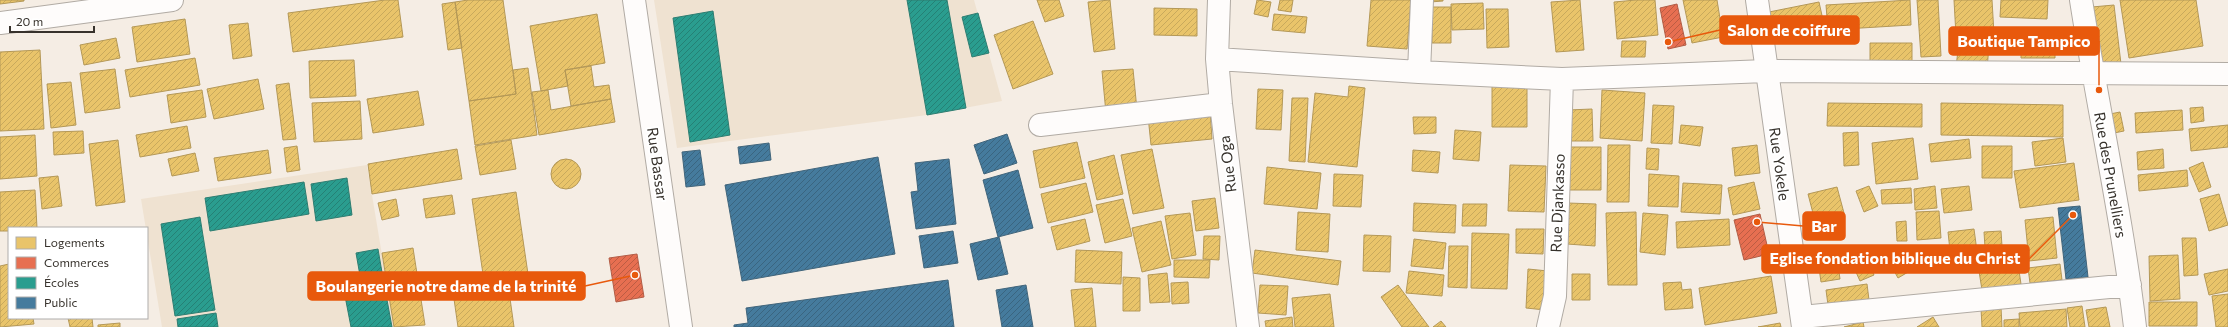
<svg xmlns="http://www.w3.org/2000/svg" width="2228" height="327" font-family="Commissioner,sans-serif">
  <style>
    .built { fill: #efe2d1 }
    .homes { fill: url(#homes-hatch); stroke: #b49857 }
    .shops { fill: url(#shops-hatch); stroke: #b25d46 }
    .schools { fill: url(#schools-hatch); stroke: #2e7d71 }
    .public { fill: url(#public-hatch); stroke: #41657b }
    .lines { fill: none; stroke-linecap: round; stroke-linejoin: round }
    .minor-casing { stroke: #b1aba4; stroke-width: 24 }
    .minor { stroke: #fefcfb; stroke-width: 22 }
    .labels { text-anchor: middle; stroke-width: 4; stroke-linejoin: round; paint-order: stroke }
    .street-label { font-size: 15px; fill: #37322c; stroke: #fff }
    .leader { fill: none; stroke: #e8590c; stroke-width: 1.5 }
    .callout-dot { fill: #e8590c; stroke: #fff; stroke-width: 1.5 }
    .callout { fill: #e8590c; stroke: #e8590c; stroke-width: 1.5 }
    .callout-label { font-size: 16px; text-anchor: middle; font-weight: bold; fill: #fff }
  </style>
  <defs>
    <pattern id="homes-hatch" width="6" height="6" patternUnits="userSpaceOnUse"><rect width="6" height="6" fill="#e9c46a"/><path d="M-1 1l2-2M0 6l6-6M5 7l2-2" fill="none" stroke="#c8a95c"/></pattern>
    <pattern id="shops-hatch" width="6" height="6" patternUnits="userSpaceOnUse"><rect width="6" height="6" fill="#e76f51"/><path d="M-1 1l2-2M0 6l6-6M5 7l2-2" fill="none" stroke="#bc5c43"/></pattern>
    <pattern id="schools-hatch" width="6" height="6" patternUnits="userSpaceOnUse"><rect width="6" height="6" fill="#2a9d8f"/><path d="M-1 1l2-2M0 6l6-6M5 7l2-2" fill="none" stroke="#258175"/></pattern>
    <pattern id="public-hatch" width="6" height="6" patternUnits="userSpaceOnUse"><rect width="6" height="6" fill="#457b9d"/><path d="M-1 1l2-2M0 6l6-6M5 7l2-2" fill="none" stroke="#3a6580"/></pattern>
  </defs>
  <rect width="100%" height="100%" fill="#f5ede4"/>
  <path class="built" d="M654,0H974L1002,101L927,115L677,148Z
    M367,165L394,327H162L141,199Z"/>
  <path class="homes" d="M0,0H24V1L0,4Z
    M385,0H398L403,37L293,52L288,13Z
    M468,0H503L516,94L469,101L455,2Z
    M1037,0H1059L1064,16L1045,22Z
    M1110,0L1115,49L1094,52L1088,2Z
    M1257,0L1271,2L1268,17L1254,14Z
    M1280,0H1293L1291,12L1278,10Z
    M1371,0H1411L1407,49L1367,46Z
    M1430,0H1443V1L1430,2Z
    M1580,0L1584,50L1556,52L1551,2Z
    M1636,0H1655L1658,35L1617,39L1614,2Z
    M1683,0H1717L1723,37L1692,43Z
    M1910,0L1911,25L1828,30L1826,5Z
    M1917,0H1938L1941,56L1921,57Z
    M1954,0H1992L1994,34L1956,36Z
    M2001,0H2048L2047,19L2000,17Z
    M2120,0H2196L2203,46L2129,58Z
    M455,2L462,48L448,50L442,4Z
    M1819,2L1825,29L1775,39L1769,12Z
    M1483,3L1484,29L1452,30L1451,4Z
    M2114,5L2121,64L2099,66L2092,7Z
    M1432,7H1451V43H1432Z
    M1154,8L1197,9V36L1154,35Z
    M1486,9H1508L1509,47L1487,48Z
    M597,14L605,63L565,70L568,86L541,91L530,26Z
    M1274,14L1307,17L1305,33L1272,30Z
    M185,19L190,54L137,62L132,27Z
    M1033,21L1053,74L1013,89L994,35Z
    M248,23L252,56L233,59L229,25Z
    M2021,29H2055V58H2021Z
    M116,38L120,58L84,65L80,45Z
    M1622,41H1646L1645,57H1621Z
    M1959,42L1989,45L1987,70L1956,67Z
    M1870,43H1912V70H1870Z
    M40,50L44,129L0,131V52Z
    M195,58L200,85L130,97L125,70Z
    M354,60L356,96L310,98L309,61Z
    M591,66L594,87L609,85L611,99L571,106L565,70Z
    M528,68L537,135L475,145L469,101L516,94L513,70Z
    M115,69L120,108L85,113L80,73Z
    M1133,69L1137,110L1106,113L1102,71Z
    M258,79L264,109L214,119L207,89Z
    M1492,80H1527V127H1492Z
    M71,82L76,125L51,128L47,84Z
    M289,83L296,139L283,140L276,85Z
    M1349,86L1365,88L1357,167L1308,162L1315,93L1348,97Z
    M1258,89L1283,90L1281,130L1256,129Z
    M202,90L206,117L171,123L167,95Z
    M548,90L551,110L611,99L615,122L539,135L532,92Z
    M1602,90L1645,93L1642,141L1600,138Z
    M418,91L424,125L373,133L367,99Z
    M1292,98H1308L1305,162L1289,161Z
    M360,101L362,139L314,142L312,103Z
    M1828,103L1922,104V127L1827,126Z
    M1941,103L2063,105V137L1941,135Z
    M1653,105L1674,106L1672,144L1651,143Z
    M2203,107L2204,121L2191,123L2190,108Z
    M1592,109L1593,141H1569L1568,110Z
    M1210,110L1212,139L1151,145L1148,116Z
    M2182,110L2183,130L2136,133L2135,113Z
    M2120,112L2124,131L2109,134L2105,115Z
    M1413,117H1436V133L1414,134Z
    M1681,125L1703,127L1700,146L1679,143Z
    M2228,125V147L2191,151L2189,129Z
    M187,126L191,148L140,157L136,135Z
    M1455,130L1481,132L1479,161L1453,159Z
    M83,131L84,153L54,155L53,132Z
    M1858,132L1859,165L1844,166L1843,133Z
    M35,135L37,176L0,179V137Z
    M1913,138L1918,179L1876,184L1872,143Z
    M2063,138L2066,162L2035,166L2032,142Z
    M1969,139L1971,158L1931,162L1929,144Z
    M118,140L125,202L96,206L89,144Z
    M511,140L516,169L480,175L475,146Z
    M1077,142L1085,178L1040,188L1033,151Z
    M1608,145H1630L1629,202H1607Z
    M1757,145L1760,173L1735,176L1732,148Z
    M297,146L300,170L287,172L284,148Z
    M1982,146H2012V178H1982Z
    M1566,147H1601V190H1566Z
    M1647,148L1659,149L1658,170L1646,169Z
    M457,149L462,179L372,194L368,164Z
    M1152,149L1164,208L1133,214L1121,155Z
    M2163,149L2164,168L2138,170L2137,152Z
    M268,150L271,173L218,181L214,158Z
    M1413,150L1440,152L1438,173L1412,171Z
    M195,153L199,171L172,176L168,159Z
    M1114,155L1123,194L1097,200L1088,162Z
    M551 174a15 15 0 1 1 30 0a15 15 0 1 1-30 0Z
    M2203,162L2211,187L2199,192L2189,168Z
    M2074,163L2079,200L2020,208L2014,171Z
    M1510,165L1546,166L1544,212L1508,211Z
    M1267,167L1321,173L1317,209L1264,204Z
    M2187,170L2188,186L2139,191L2138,175Z
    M1334,174L1363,175L1361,207L1333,206Z
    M1649,174L1679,176L1678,207L1648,206Z
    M58,176L62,206L42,209L39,178Z
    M1754,182L1760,209L1733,215L1728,188Z
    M1086,183L1093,212L1048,223L1041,194Z
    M1683,183L1722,185L1720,214L1681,212Z
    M1869,186L1878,206L1864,212L1856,191Z
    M1935,186L1937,208L1915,210L1914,189Z
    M1969,186L1972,210L1944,213L1941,189Z
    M1837,187L1844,213L1815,221L1808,194Z
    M1911,188L1912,203L1882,204L1881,190Z
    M35,190L37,228H9V231H0V192Z
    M516,192L528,274L484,281L472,199Z
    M2219,194L2228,225L2209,231L2200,199Z
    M452,195L455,214L426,218L423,199Z
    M1215,198L1219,228L1196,231L1192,201Z
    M396,199L399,216L382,220L378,203Z
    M1123,199L1132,236L1105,243L1096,205Z
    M1414,203L1456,205L1455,233L1413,231Z
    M1568,203L1596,204L1595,246L1567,244Z
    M1463,204H1487L1486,226H1462Z
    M1939,211L1941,238L1917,240L1916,212Z
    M1298,212L1330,214L1328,252L1296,250Z
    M1636,212L1637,285H1608L1606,213Z
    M1190,213L1196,255L1172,259L1165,216Z
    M1643,213L1668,215L1665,255L1640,252Z
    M2053,217L2057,258L2029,261L2025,220Z
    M1085,219L1090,241L1057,250L1051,227Z
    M1729,219L1730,245L1677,248L1676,222Z
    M1161,221L1171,265L1142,272L1132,228Z
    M1906,221L1907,241H1897L1896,222Z
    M1516,229H1544L1543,254L1516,253Z
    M1974,229L1979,266L1952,269L1948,232Z
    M2001,231L2003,261L1986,263L1984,232Z
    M1472,233L1509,234L1507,289L1471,288Z
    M1364,235L1391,236L1390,272L1363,271Z
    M1204,236H1220L1219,260L1203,259Z
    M2182,238H2196L2198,275L2184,276Z
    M1414,239L1446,243L1443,269L1411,266Z
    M1449,246H1468L1467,288L1448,287Z
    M1862,246L1874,275L1860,281L1847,252Z
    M1902,246L1915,268L1898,278L1886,256Z
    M413,248L425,325L394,327L382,253Z
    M1076,250L1122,252L1121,284L1075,282Z
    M1255,250L1341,261L1338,285L1252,273Z
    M1836,251L1840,279L1821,282L1817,254Z
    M2178,255L2180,299L2150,301L2149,256Z
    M1174,260H1210L1209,278L1174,277Z
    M9,264V318H33L34,324L0,327V266Z
    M2018,264L2021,284L1982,290L1979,271Z
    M2060,264L2062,280L2030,283L2028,268Z
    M1528,269L1548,271L1545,310L1526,308Z
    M2228,269V291L2209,295L2204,274Z
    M1409,271L1444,275L1442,296L1406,293Z
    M1167,273L1170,302L1150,303L1148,275Z
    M1572,274H1590V300H1572Z
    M1771,276L1777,313L1705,325L1699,288Z
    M1123,277L1140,278V311H1123Z
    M1188,282L1189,303L1172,304L1171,283Z
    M1681,282L1682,290L1691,289L1693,308L1665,310L1663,283Z
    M508,284L514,327H458L453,292Z
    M1867,284L1869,300L1828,305L1826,290Z
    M1260,285L1288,286L1286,315L1258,313Z
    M1398,285L1429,327H1402L1381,297Z
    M1092,288L1096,327H1075L1071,290Z
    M1330,294L1334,327H1295L1292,298Z
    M2228,294V327H2216L2212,296Z
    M2149,302H2197V326H2149Z
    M2082,306L2085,327H2070L2067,308Z
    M2001,307L2002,327H1982L1981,308Z
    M2106,307L2110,327H2089L2086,310Z
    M2066,309L2067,327H2020L2019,313Z
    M1292,317L1293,327H1266L1265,321Z
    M1933,317L1939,327H1917Z
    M68,318H92L93,327H70Z
    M2019,319V327H2004V320Z
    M1441,321L1446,327H1433Z
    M1863,322L1864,327H1844Z
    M120,323V327H98V325Z
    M1780,323L1781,327H1758Z"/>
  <path class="shops" d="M1677,4L1686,45L1668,49L1660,8Z
    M1760,214L1769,254L1744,260L1734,220Z
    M637,254L644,297L616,302L609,258Z"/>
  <path class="schools" d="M907,0H947L966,108L927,115Z
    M713,11L730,135L690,142L673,18Z
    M978,13L989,53L972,57L962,17Z
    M347,178L352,215L316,221L311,184Z
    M304,182L309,214L210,231L205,198Z
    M200,217L215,310L175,316L161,224Z
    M378,249L384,284L362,287L356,253Z
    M385,289L392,327H351L345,296Z
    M216,313L218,327H178L177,319Z"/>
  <path class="public" d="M1007,134L1017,163L984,174L974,145Z
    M769,143L771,160L740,164L738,147Z
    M700,150L705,185L686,187L682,152Z
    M878,157L895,254L742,281L725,185Z
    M949,159L956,224L916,229L911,192L918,191L915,163Z
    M1018,170L1033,228L998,237L983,180Z
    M2080,206L2088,277L2066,279L2058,208Z
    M953,231L958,263L924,268L919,236Z
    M999,237L1008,274L978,280L970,244Z
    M948,280L954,327H734V325L748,323L746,308Z
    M1026,285L1033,327H1002L996,290Z"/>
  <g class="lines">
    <g class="minor-casing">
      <path id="minor" d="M634,0L681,327
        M1219,0L1217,59L1221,104L1248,327
        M1757,0L1803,327
        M2081,0C2098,109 2122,217 2135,327
        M0,23L172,0
        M1217,59L1419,72L1562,79L1766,71L2228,74
        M1419,72L1422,0
        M1040,125L1221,104
        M1802,317L2130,285
        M1548,327L1555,296L1562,79"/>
    </g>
    <use href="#minor" class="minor"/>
  </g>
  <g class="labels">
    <g class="street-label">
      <text transform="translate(657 164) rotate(82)" y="5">Rue Bassar</text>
      <text transform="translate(1228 164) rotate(-97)" y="5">Rue Oga</text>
      <text transform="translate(1779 164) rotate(82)" y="5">Rue Yokele</text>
      <text transform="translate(2110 175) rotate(80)" y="5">Rue des Prunelliers</text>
      <text transform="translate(1558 203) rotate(-88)" y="5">Rue Djankasso</text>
    </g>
  </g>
  <path class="leader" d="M1668 42L1720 30M2099 90L2099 41M1757 222L1803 226M2073 215L2029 259M635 275L585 286"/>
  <g class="callout-dot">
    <circle cx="1668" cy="42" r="4"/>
    <circle cx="2099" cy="90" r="4"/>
    <circle cx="1757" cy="222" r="4"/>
    <circle cx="2073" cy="215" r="4"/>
    <circle cx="635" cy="275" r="4"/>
  </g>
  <g class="callout">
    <rect x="1720" y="16" width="139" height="28" rx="4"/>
    <rect x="1949" y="27" width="150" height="28" rx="4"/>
    <rect x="1803" y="212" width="42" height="28" rx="4"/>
    <rect x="1762" y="245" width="267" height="28" rx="4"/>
    <rect x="308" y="272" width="277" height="28" rx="4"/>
  </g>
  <g class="callout-label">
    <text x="1789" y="36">Salon de coiffure</text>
    <text x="2024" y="47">Boutique Tampico</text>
    <text x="1824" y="232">Bar</text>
    <text x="1895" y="264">Eglise fondation biblique du Christ</text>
    <text x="446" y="292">Boulangerie notre dame de la trinité</text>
  </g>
  <rect x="8" y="227" width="140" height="92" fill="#ffffff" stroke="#afadab"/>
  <rect x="16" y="237" width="20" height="12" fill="#e9c46a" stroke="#afadab"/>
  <text x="44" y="247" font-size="12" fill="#37322c">Logements</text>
  <rect x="16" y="257" width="20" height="12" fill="#e76f51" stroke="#afadab"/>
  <text x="44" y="267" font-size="12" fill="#37322c">Commerces</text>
  <rect x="16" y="277" width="20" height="12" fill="#2a9d8f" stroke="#afadab"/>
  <text x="44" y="287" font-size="12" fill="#37322c">Écoles</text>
  <rect x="16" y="297" width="20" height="12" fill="#457b9d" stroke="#afadab"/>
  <text x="44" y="307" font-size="12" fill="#37322c">Public</text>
  <path d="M10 26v6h84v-6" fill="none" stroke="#37322c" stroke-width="2"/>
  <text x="16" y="26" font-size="12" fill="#37322c" stroke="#ffffff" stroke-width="3" paint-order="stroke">20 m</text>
</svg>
